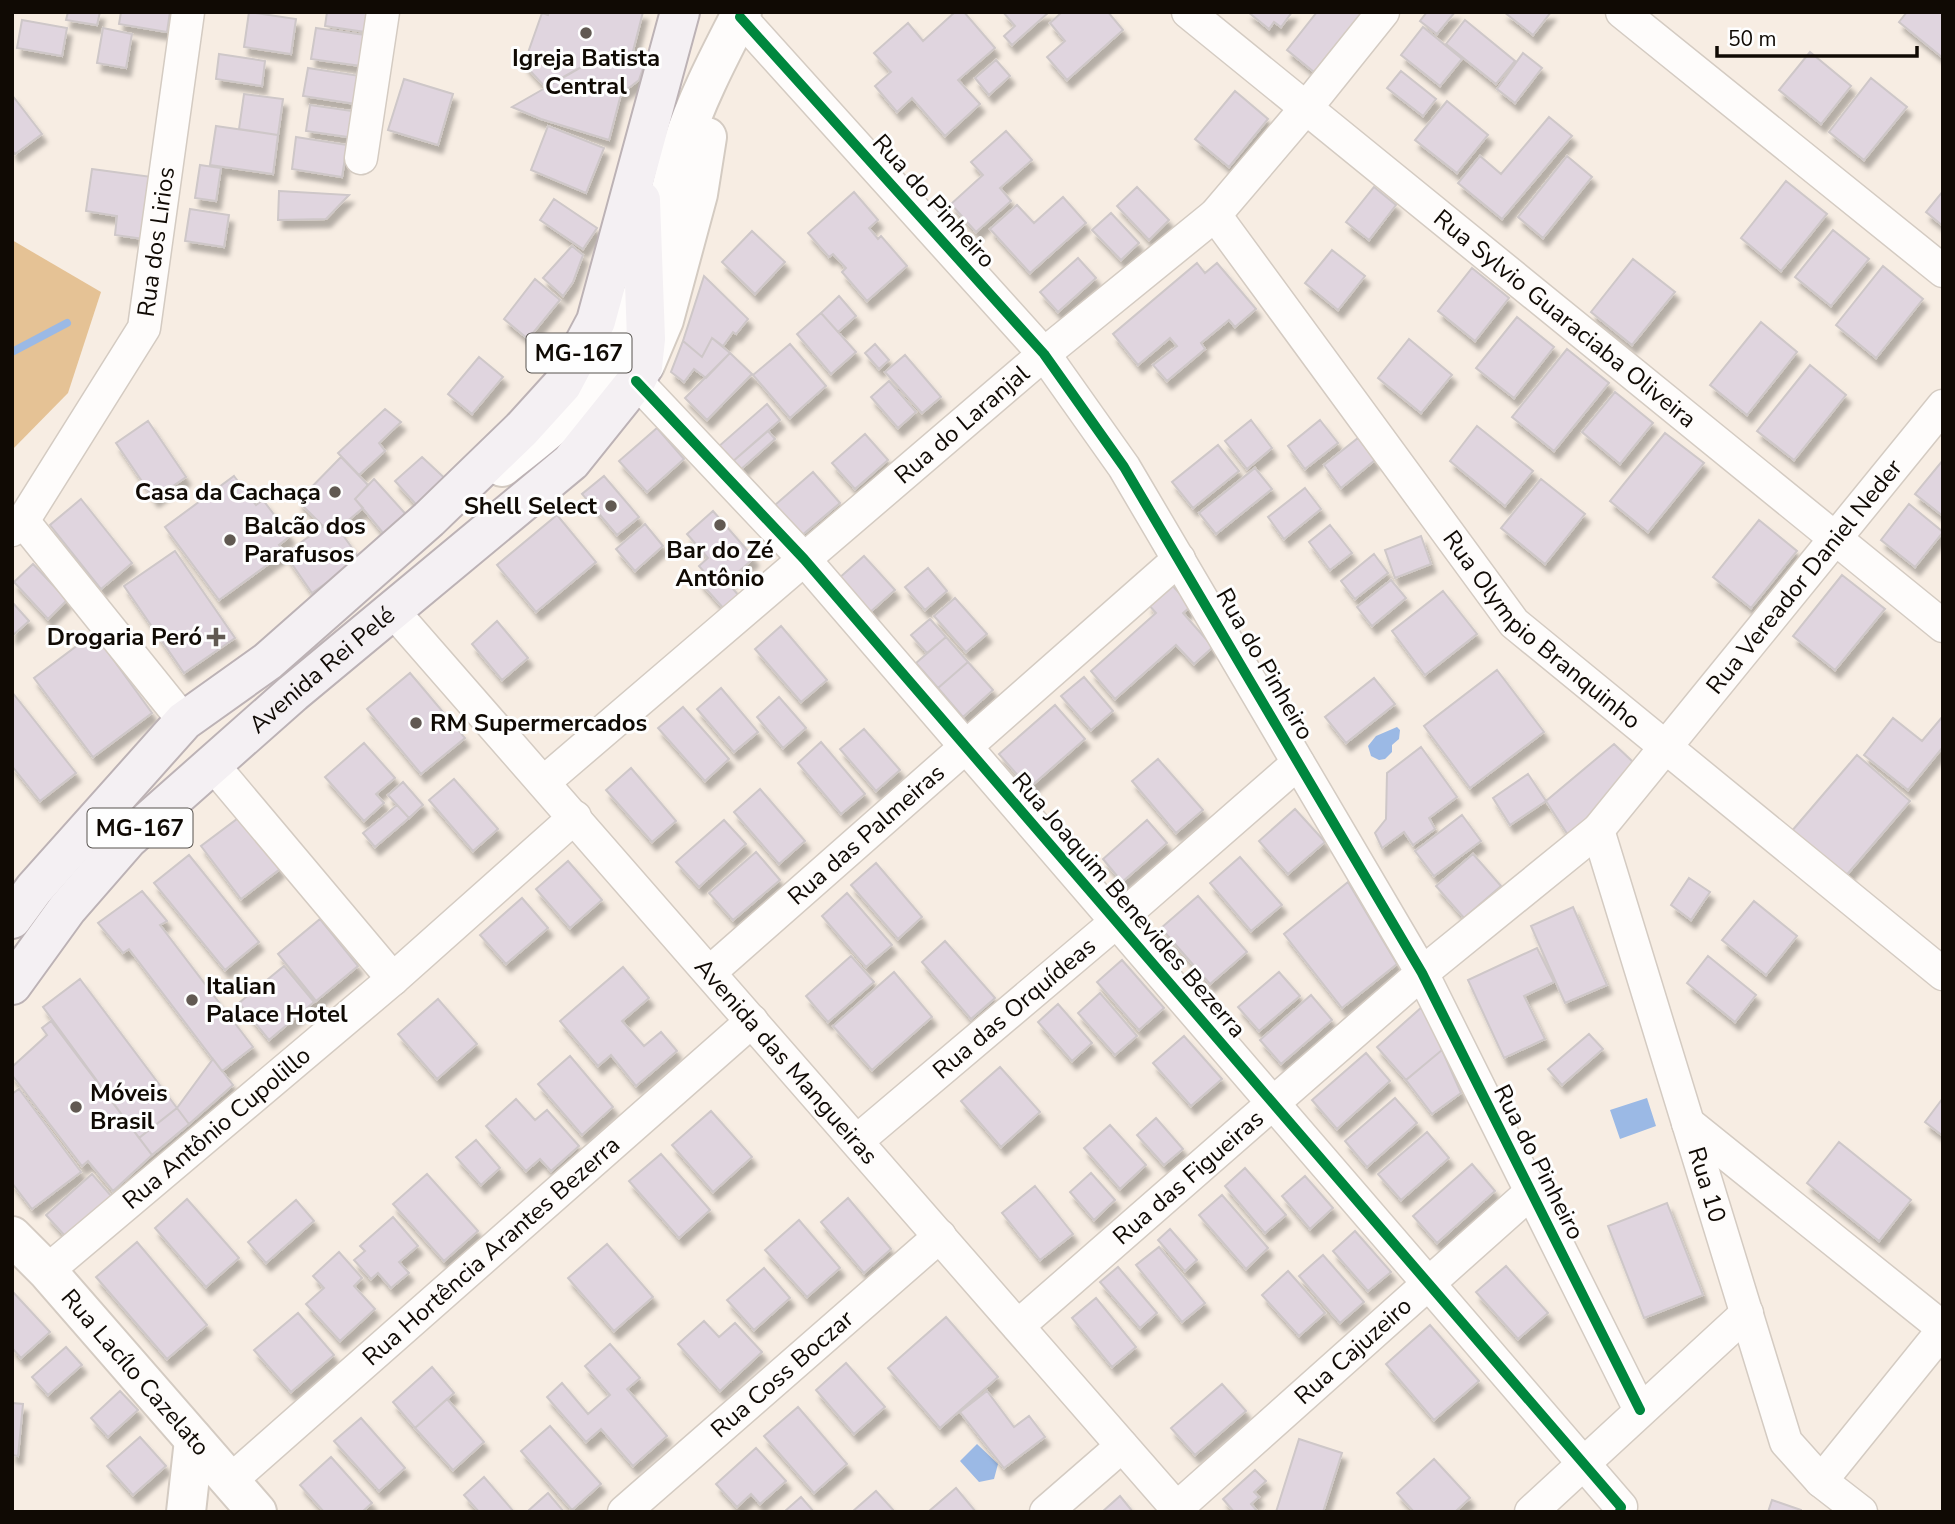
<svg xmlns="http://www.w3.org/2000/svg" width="1955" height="1524" font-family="'Nunito Sans',sans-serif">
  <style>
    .forest { fill: #e5c295 }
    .water { fill: #9bb9e5 }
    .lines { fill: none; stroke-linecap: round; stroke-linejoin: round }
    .stream { stroke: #9bb9e5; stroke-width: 8 }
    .building { fill: #e0d5df; stroke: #cec7c8; stroke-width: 2; filter: url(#shadow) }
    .minor-casing { stroke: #d4cbc2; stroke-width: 35 }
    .tertiary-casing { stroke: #d4cbc2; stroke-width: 42 }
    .secondary-casing { stroke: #d4cbc2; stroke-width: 42 }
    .primary-casing { stroke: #bcb2b5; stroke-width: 42 }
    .minor { stroke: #fefcfb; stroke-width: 32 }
    .tertiary { stroke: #fefcfb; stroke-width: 38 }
    .secondary { stroke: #fefcfb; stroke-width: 38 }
    .primary { stroke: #f4f0f3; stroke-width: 38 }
    .cycleway-casing { stroke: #fefefe; stroke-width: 15 }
    .cycleway { stroke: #00873e; stroke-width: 10 }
    .poi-dot { fill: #615952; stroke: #fefefe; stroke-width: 2.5 }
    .labels { text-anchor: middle; stroke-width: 6; stroke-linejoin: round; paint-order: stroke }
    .shield { fill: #fefefe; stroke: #57534f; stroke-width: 2 }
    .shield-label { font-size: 23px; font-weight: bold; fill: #100a04 }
    .poi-label { font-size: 24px; font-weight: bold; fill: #100a04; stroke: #fefefe; text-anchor: start }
    .street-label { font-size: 24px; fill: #100a04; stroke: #fefefe }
  </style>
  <defs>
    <filter id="shadow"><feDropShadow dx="4.5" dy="8" stdDeviation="2" flood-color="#0004"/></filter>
  </defs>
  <rect width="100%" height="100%" fill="#f7ede3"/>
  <path class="forest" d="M12,240L101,292L68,393L12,450Z"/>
  <path class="water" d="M1397,727L1400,730L1399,739L1392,745V752L1385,759L1379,760L1371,756L1368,746L1376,736Z
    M1647,1098L1656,1126L1620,1139L1610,1110Z
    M977,1444L998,1464L994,1479L979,1482L960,1461Z"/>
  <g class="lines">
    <path class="stream" d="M12,352L67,323"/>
  </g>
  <path class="building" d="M68,12H100L97,25L66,20Z
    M121,12H170L167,32L119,24Z
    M249,12L296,19L291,54L244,47Z
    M327,12H375L372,33L325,26Z
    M549,12H643L632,55L608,52L545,87L524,64L542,13L548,15Z
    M955,12H964L995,48L958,80L980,104L945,136L912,98L897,112L875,86L891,72L874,53L908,23L923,41Z
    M1003,12H1049L1012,45L1004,36L1015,26Z
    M1062,12H1108L1123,30L1067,80L1047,57L1065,41L1050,23Z
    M1248,12H1292L1281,27L1274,22L1269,29Z
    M1317,12H1363L1314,72L1287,50Z
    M1427,12H1455L1437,34L1420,21Z
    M1504,12H1551L1533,35Z
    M1907,12H1943V58L1899,22Z
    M22,20L67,28L62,56L17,48Z
    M1465,20L1515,61L1496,84L1446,44Z
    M1423,27L1462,59L1440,86L1401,55Z
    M103,28L132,34L126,68L97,63Z
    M316,28L365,35L361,66L311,59Z
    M608,52L646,59L639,80L621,94L609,140L541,119L512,107Z
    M1810,52L1851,86L1821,124L1779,90Z
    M1523,53L1542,68L1515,103L1497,89Z
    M219,54L265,61L262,86L216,79Z
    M996,60L1010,76L989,95L975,78Z
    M308,68L360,76L356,104L303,96Z
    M1401,71L1436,99L1423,116L1387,88Z
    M1871,78L1907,107L1864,160L1829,132Z
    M404,79L453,94L438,145L388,130Z
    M1235,91L1268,119L1229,167L1195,139Z
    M244,94L283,99L278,135L239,129Z
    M12,95L42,134L15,154L12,150Z
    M1447,101L1488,135L1457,173L1415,140Z
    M310,105L352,111L348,137L306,131Z
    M1549,117L1572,136L1502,219L1458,183L1480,156L1501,174Z
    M216,126L278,135L273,174L210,165Z
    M548,126L604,148L586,193L531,170Z
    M1006,131L1032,160L1000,188L1011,201L976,232L951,204L983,175L971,162Z
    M296,137L347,145L342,177L292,169Z
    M1567,156L1592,177L1543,238L1518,217Z
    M200,165L221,168L216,201L195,198Z
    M92,169L152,177L144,239L115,235L117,216L86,211Z
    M1786,181L1827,214L1781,271L1741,238Z
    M1137,187L1169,220L1149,240L1117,206Z
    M1374,187L1396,205L1369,240L1346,222Z
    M279,191L349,195L326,219L278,220Z
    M1943,191V226L1926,212Z
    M854,192L878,220L869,228L878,239L881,236L907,266L867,301L842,272L846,268L833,254L829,257L808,233Z
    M1063,197L1086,223L1030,273L990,229L1017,205L1034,223Z
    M554,199L597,228L583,249L540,220Z
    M190,209L229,215L224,247L185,241Z
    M1111,213L1139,243L1121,260L1092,230Z
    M1833,230L1869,259L1831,306L1795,277Z
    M752,231L785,262L755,294L722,262Z
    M572,246L583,255L573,282L563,296L543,278Z
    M1332,250L1365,276L1338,310L1305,283Z
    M1078,258L1096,278L1058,312L1040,292Z
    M1633,259L1675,292L1632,345L1591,312Z
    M1197,263L1205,273L1217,263L1256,309L1235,327L1229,320L1201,343L1205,349L1167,381L1153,365L1177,346L1170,338L1138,365L1113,334Z
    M1883,266L1923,299L1876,358L1836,325Z
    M1472,268L1509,298L1475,341L1438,311Z
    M704,276L748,319L736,334L733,332L723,346L712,338L702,357L683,341Z
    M535,279L560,300L528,339L504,319Z
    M839,296L856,316L838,332L821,313Z
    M821,313L856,352L831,374L797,334Z
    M1517,317L1554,347L1514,398L1476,368Z
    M1761,322L1797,352L1747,415L1710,385Z
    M712,338L730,353L706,378L694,369L684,382L671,372L683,341L702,357Z
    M1409,339L1452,375L1421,413L1378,378Z
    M790,344L826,386L790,418L753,375Z
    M875,344L889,360L879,369L865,353Z
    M1567,349L1609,383L1554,451L1512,417Z
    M730,353L752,374L707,420L685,398Z
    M905,355L941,397L922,413L885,372Z
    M479,357L503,377L472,414L448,394Z
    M1810,365L1846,395L1794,460L1757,431Z
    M889,381L916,412L898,428L871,397Z
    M1615,392L1653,423L1620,464L1582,432Z
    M767,404L780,420L731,463L718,447Z
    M385,409L401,422L379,443L385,451L359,475L338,453Z
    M1251,420L1272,448L1247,469L1225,441Z
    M1320,420L1338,443L1305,469L1288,446Z
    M148,421L186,477L154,499L116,443Z
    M1477,426L1533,471L1505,506L1450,461Z
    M657,428L684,459L647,492L619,461Z
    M768,431L775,439L739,471L731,463Z
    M1665,433L1704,463L1648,532L1610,501Z
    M865,434L888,460L855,489L832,463Z
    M1358,438L1375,460L1341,488L1324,465Z
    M1218,445L1239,471L1193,508L1172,482Z
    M341,457L368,485L355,499L363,508L338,529L332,520L324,527L298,501Z
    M422,457L452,485L422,511L395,481Z
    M1943,460V516L1915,494Z
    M1255,468L1272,489L1216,534L1199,513Z
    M813,472L840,503L801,536L775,505Z
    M234,476L256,505L263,500L290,536L279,545L285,552L219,600L165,527Z
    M604,476L639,517L617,535L582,494Z
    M374,479L411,520L388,539L355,499Z
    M1541,479L1585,514L1545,564L1501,528Z
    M1305,488L1321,509L1284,539L1268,517Z
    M81,499L132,563L101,589L50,525Z
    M1909,504L1943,532L1915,567L1881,540Z
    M713,511L754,558L727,582L740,597L725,610L699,581L706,574L699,566L708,558L687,534Z
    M557,515L596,562L536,612L497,565Z
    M332,520L360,559L312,593L285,554Z
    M1759,520L1797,551L1751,608L1713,577Z
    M645,524L663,546L635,571L616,549Z
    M1330,525L1352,553L1330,570L1309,542Z
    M1421,536L1431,564L1395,578L1385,550Z
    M175,551L235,638L184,673L124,586Z
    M1374,554L1388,573L1355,599L1341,581Z
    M864,556L895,590L868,614L838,579Z
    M33,564L67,600L48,619L14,582Z
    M928,568L947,591L925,610L905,587Z
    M1842,575L1885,609L1835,670L1793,636Z
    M1391,580L1406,598L1372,626L1357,607Z
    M1171,584L1191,606L1183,613L1213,647L1194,664L1176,645L1115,699L1091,671L1156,613L1148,604Z
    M1443,591L1477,634L1425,675L1392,631Z
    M955,598L987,634L966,652L934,616Z
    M12,602L29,621L12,636Z
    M930,619L946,637L927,653L911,635Z
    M497,621L528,658L502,680L472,644Z
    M781,626L827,680L801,702L755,649Z
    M94,633L152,713L93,757L34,678Z
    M946,637L968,662L938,688L916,663Z
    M968,662L993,690L963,717L938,688Z
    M1497,670L1544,732L1470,788L1424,726Z
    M410,673L465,738L421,774L367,709Z
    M1084,677L1113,711L1091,730L1061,696Z
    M1374,678L1395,704L1346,743L1325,717Z
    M721,688L758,732L734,752L697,709Z
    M12,692L76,773L40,801L12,766Z
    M779,697L806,728L783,748L757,717Z
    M1055,705L1085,739L1029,788L999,754Z
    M683,707L729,759L705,781L658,728Z
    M1943,716V747L1908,790L1864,755L1893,718L1922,741Z
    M864,729L900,770L876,791L840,749Z
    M821,742L865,794L841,814L798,763Z
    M364,743L395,778L376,794L384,803L364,821L325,777Z
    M1614,744L1633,762L1604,806L1568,835L1546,801Z
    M1421,747L1457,797L1429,818L1435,829L1413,845L1404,832L1382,848L1375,833L1386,819L1387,773Z
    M1857,755L1910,801L1844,878L1791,832Z
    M1158,759L1203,810L1176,833L1132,781Z
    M631,768L676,821L652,842L606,790Z
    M1528,774L1546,801L1510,825L1493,798Z
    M454,779L498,829L473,851L429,800Z
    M403,782L423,805L409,818L388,795Z
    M760,789L805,841L779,864L734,812Z
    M397,805L409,818L375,847L363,833Z
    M1295,809L1325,842L1288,874L1259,841Z
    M1462,815L1481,841L1434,876L1415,851Z
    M241,816L280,869L241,899L201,846Z
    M724,820L746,844L699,887L676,862Z
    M1147,820L1167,843L1122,882L1103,859Z
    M756,852L780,880L733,920L709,893Z
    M1473,854L1501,886L1464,918L1436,886Z
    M189,855L259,942L225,970L154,883Z
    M1240,857L1282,905L1251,931L1210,883Z
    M568,861L602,900L570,928L536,889Z
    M876,863L922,917L898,939L851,885Z
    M1689,878L1710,892L1691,920L1671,905Z
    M1348,882L1397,964L1342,1008L1284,934Z
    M142,891L167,921L160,925L253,1047L222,1071L129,949L123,953L98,923Z
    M847,893L892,945L866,967L822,916Z
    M1198,896L1247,952L1210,984L1161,928Z
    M522,898L548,928L506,964L480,935Z
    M1754,901L1797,936L1766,975L1722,940Z
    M1573,907L1607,985L1565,1003L1531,926Z
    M320,919L358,966L316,1001L278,954Z
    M945,941L995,998L971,1019L922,962Z
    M1537,948L1554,982L1524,996L1545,1039L1504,1058L1468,980Z
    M851,956L874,982L828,1022L806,996Z
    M1708,956L1756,995L1735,1022L1687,983Z
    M1122,960L1164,1008L1139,1030L1097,982Z
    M284,966L314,1002L269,1040L239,1003Z
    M623,967L649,998L622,1021L644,1046L661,1032L677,1051L636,1086L611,1055L598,1066L560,1021Z
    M894,972L932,1017L872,1070L833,1026Z
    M1279,972L1300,996L1259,1031L1238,1007Z
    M80,979L177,1108L139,1138L43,1007Z
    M1100,993L1137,1036L1115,1055L1078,1013Z
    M1311,995L1332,1020L1281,1064L1260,1040Z
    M438,999L477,1044L437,1079L398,1034Z
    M1058,1004L1092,1043L1072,1061L1038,1022Z
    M1423,1006L1442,1050L1406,1080L1377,1047Z
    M51,1021L152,1155L113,1191L88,1161L82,1166L12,1075V1067L47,1035L42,1028Z
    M1589,1034L1603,1049L1562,1085L1548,1069Z
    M1184,1036L1222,1079L1191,1106L1153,1063Z
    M1442,1050L1461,1093L1432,1114L1406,1080Z
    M1366,1053L1390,1081L1337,1129L1312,1100Z
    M570,1056L613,1107L582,1135L538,1084Z
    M213,1059L233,1085L189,1124L177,1108Z
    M1000,1067L1040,1112L1001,1147L961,1101Z
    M19,1089L81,1172L32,1209L12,1183V1094Z
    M1395,1098L1417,1123L1367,1167L1345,1141Z
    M1943,1098V1136L1925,1122Z
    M516,1099L535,1120L547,1110L579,1146L551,1171L540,1159L526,1171L486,1126Z
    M177,1108L189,1124L152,1155L139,1138Z
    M711,1111L752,1157L713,1192L672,1145Z
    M1156,1118L1183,1149L1164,1165L1137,1135Z
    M1110,1125L1146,1165L1120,1189L1084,1148Z
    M1427,1132L1449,1158L1401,1200L1378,1174Z
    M476,1140L500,1168L481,1185L456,1157Z
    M1839,1142L1911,1200L1879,1241L1807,1183Z
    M661,1154L710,1210L679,1238L629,1181Z
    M1472,1164L1495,1191L1437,1243L1413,1216Z
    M1245,1168L1286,1215L1265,1233L1225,1186Z
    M1091,1173L1115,1200L1094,1220L1070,1192Z
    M92,1174L112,1197L66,1237L46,1215Z
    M427,1174L478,1231L444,1261L393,1204Z
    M1305,1176L1333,1208L1310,1229L1282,1196Z
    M1035,1186L1073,1234L1040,1260L1002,1213Z
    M1222,1195L1268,1248L1246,1269L1199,1215Z
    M848,1198L891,1249L864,1273L821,1222Z
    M187,1199L239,1258L206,1287L155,1228Z
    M296,1200L314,1221L266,1263L248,1242Z
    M1667,1203L1703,1295L1644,1318L1608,1226Z
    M393,1217L418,1246L399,1262L409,1273L391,1288L378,1273L371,1279L354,1260L365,1251L360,1246Z
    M799,1220L840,1268L807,1297L765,1250Z
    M1170,1229L1197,1260L1185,1271L1158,1240Z
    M1355,1231L1391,1272L1368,1291L1333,1251Z
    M137,1242L207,1325L167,1359L96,1277Z
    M607,1244L653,1297L614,1331L568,1278Z
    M1159,1247L1205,1303L1182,1322L1136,1265Z
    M339,1252L362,1278L354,1286L375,1309L340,1341L306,1304L324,1288L313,1276Z
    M1323,1255L1364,1302L1340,1323L1299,1276Z
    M1506,1266L1548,1313L1518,1339L1476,1292Z
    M1118,1267L1157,1313L1140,1328L1100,1282Z
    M764,1268L790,1298L754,1330L727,1300Z
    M1288,1271L1325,1313L1299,1336L1262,1295Z
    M12,1291L50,1332L21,1358L12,1348Z
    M1096,1298L1136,1347L1112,1367L1072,1318Z
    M298,1313L334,1355L291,1392L254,1350Z
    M946,1317L998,1377L940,1428L888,1368Z
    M704,1321L719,1337L735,1323L762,1352L720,1391L678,1344Z
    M1430,1325L1479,1381L1434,1420L1386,1364Z
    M610,1344L640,1378L627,1389L667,1436L633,1466L601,1429L586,1442L547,1397L562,1383L588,1414L610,1395L585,1366Z
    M66,1347L82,1365L48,1395L32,1377Z
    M846,1363L885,1407L854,1434L816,1390Z
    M432,1367L454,1393L415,1428L393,1402Z
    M1222,1384L1246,1411L1195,1455L1171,1428Z
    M120,1391L138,1410L108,1437L91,1418Z
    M987,1391L1014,1427L1029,1416L1045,1437L1004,1468L960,1412Z
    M447,1399L484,1442L453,1470L415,1428Z
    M12,1403L23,1404L18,1456L12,1455Z
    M798,1407L847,1464L814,1493L764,1436Z
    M361,1418L405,1468L379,1491L334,1441Z
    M550,1426L601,1484L572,1510L521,1451Z
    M140,1437L166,1466L133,1495L107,1466Z
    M1299,1439L1342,1453L1323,1512H1276Z
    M756,1448L786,1481L760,1504L751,1494L737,1507L716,1484Z
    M331,1457L372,1503L362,1512H324L300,1485Z
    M1434,1459L1470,1498L1455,1512H1414L1397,1493Z
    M1255,1470L1266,1481L1254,1492L1259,1497L1251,1504L1258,1512H1234L1223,1499Z
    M484,1477L514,1512H479L464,1495Z
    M956,1488L976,1512H928Z
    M876,1491L895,1512H852Z
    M548,1493L564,1512H528V1511Z
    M1120,1496L1133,1512H1102Z
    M801,1497L814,1512H784Z
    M1772,1500L1801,1510V1512H1768Z"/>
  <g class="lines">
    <g class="minor-casing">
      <g id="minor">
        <path id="s1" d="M1188,12L1943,626"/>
        <path d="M1622,12L1943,271"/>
        <path d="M740,17L1044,354L1124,467L1422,973L1640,1410"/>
        <path d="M361,158L383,12"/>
        <path id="s2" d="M1215,215L1514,623L1943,974"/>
        <path d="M636,381L804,559L1621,1507L1620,1512"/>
        <path d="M23,521L184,721"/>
        <path id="s3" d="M12,530L23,521L144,328L188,12"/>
        <path id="s4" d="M393,611L1180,1512"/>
        <path d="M213,765L393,979"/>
        <path id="s5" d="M544,782L1044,354L1215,215L1306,108L1383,12"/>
        <path id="s6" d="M1598,830L1786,1442L1821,1481L1861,1512"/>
        <path id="s7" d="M710,972L1179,559"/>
        <path d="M1688,1123L1943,1328"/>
        <path id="s8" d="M857,1141L1116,922L1298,763"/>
        <path id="s9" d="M47,1271L393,979L575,817"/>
        <path id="s10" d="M1018,1326L1422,973L1598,830L1943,406"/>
        <path id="s11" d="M230,1481L752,1021"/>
        <path d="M1821,1481L1943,1330"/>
        <path id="s12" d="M1177,1508L1531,1192"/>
        <path id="s13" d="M624,1512L940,1236"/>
        <path d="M1046,1512L1122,1446"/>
        <path d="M1531,1512L1747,1313"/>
      </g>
    </g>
    <g class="tertiary-casing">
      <g id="tertiary">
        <path id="s14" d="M12,1236L47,1271L257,1512"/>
        <path d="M186,1512L194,1440"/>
      </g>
    </g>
    <g class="secondary-casing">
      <path id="secondary" d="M645,365L664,320L698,194L707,137
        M502,467C540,437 578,409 606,369C651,302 661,219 683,143C695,102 722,51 742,12"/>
    </g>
    <g class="primary-casing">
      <g id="primary">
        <path d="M12,919L34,889L184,721L268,661L429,519L522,429L562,385L596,321L680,12"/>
        <path id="s15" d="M12,985L67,909L128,839L293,693L571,462L636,381L643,367L646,339L641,200"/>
      </g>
    </g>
    <use href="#minor" class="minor"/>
    <use href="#tertiary" class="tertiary"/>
    <use href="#secondary" class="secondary"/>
    <use href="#primary" class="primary"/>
    <g class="cycleway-casing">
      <path id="cycleway" d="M740,17L1044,354L1124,467L1422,973L1640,1410
        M636,381L804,559L1621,1507L1620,1512"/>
    </g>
    <use href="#cycleway" class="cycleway"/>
  </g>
  <g class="poi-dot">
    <circle cx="586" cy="33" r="7"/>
    <circle cx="335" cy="492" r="7"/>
    <circle cx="611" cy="506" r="7"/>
    <circle cx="720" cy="525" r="7"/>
    <circle cx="230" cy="540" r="7"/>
    <path d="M212.5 626.5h7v7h7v7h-7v7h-7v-7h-7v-7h7z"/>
    <circle cx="416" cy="723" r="7"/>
    <circle cx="192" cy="1000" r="7"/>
    <circle cx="76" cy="1107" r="7"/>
  </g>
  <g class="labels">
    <g class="shield">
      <rect x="526.5" y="333.5" width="105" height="39" rx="5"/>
      <rect x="87.5" y="808.5" width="105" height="39" rx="5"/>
    </g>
    <g class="shield-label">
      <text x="579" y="361">MG-167</text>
      <text x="140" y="836">MG-167</text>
    </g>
    <g class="poi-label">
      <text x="586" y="66" text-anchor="middle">Igreja Batista<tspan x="586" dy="28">Central</tspan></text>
      <text x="321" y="500" text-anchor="end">Casa da Cachaça</text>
      <text x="597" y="514" text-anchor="end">Shell Select</text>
      <text x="244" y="534">Balcão dos<tspan x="244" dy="28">Parafusos</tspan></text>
      <text x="720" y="558" text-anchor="middle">Bar do Zé<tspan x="720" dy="28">Antônio</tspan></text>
      <text x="202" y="645" text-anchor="end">Drogaria Peró</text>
      <text x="430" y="731">RM Supermercados</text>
      <text x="206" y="994">Italian<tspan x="206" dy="28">Palace Hotel</tspan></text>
      <text x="90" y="1101">Móveis<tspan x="90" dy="28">Brasil</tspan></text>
    </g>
    <g class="street-label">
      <text transform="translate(934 201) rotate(48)" y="8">Rua do Pinheiro</text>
      <text dy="8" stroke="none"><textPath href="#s3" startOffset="329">Rua dos Lirios</textPath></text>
      <text dy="8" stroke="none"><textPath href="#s1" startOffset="486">Rua Sylvio Guaraciaba Oliveira</textPath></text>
      <text dy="8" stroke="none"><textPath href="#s5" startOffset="550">Rua do Laranjal</textPath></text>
      <text dy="8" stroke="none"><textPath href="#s10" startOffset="1090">Rua Vereador Daniel Neder</textPath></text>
      <text dy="8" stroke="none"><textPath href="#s2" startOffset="530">Rua Olympio Branquinho</textPath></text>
      <text transform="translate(1265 664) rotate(60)" y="8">Rua do Pinheiro</text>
      <text dy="8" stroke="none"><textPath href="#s15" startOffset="444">Avenida Rei Pelé</textPath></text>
      <text dy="8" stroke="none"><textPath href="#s7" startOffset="208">Rua das Palmeiras</textPath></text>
      <text transform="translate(1129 905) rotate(49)" y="8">Rua Joaquim Benevides Bezerra</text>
      <text dy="8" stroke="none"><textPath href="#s8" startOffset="206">Rua das Orquídeas</textPath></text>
      <text dy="8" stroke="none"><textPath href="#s4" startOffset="598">Avenida das Mangueiras</textPath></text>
      <text dy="8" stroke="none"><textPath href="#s9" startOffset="222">Rua Antônio Cupolillo</textPath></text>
      <text transform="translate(1539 1162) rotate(63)" y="8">Rua do Pinheiro</text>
      <text dy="8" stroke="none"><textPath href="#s10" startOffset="226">Rua das Figueiras</textPath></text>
      <text dy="8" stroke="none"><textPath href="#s6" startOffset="371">Rua 10</textPath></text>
      <text dy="8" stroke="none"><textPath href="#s11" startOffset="348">Rua Hortência Arantes Bezerra</textPath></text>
      <text dy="8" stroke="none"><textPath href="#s12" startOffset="236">Rua Cajuzeiro</textPath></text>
      <text dy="8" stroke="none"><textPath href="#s14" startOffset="184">Rua Lacílo Cazelato</textPath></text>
      <text dy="8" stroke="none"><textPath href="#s13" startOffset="210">Rua Coss Boczar</textPath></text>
    </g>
  </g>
  <rect width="1955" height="1524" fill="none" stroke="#100a04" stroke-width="28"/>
  <path d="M1717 46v10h200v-10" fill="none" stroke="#100a04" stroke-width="3.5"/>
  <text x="1728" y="46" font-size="21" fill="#100a04" stroke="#fefefe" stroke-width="5" paint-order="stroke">50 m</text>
</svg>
